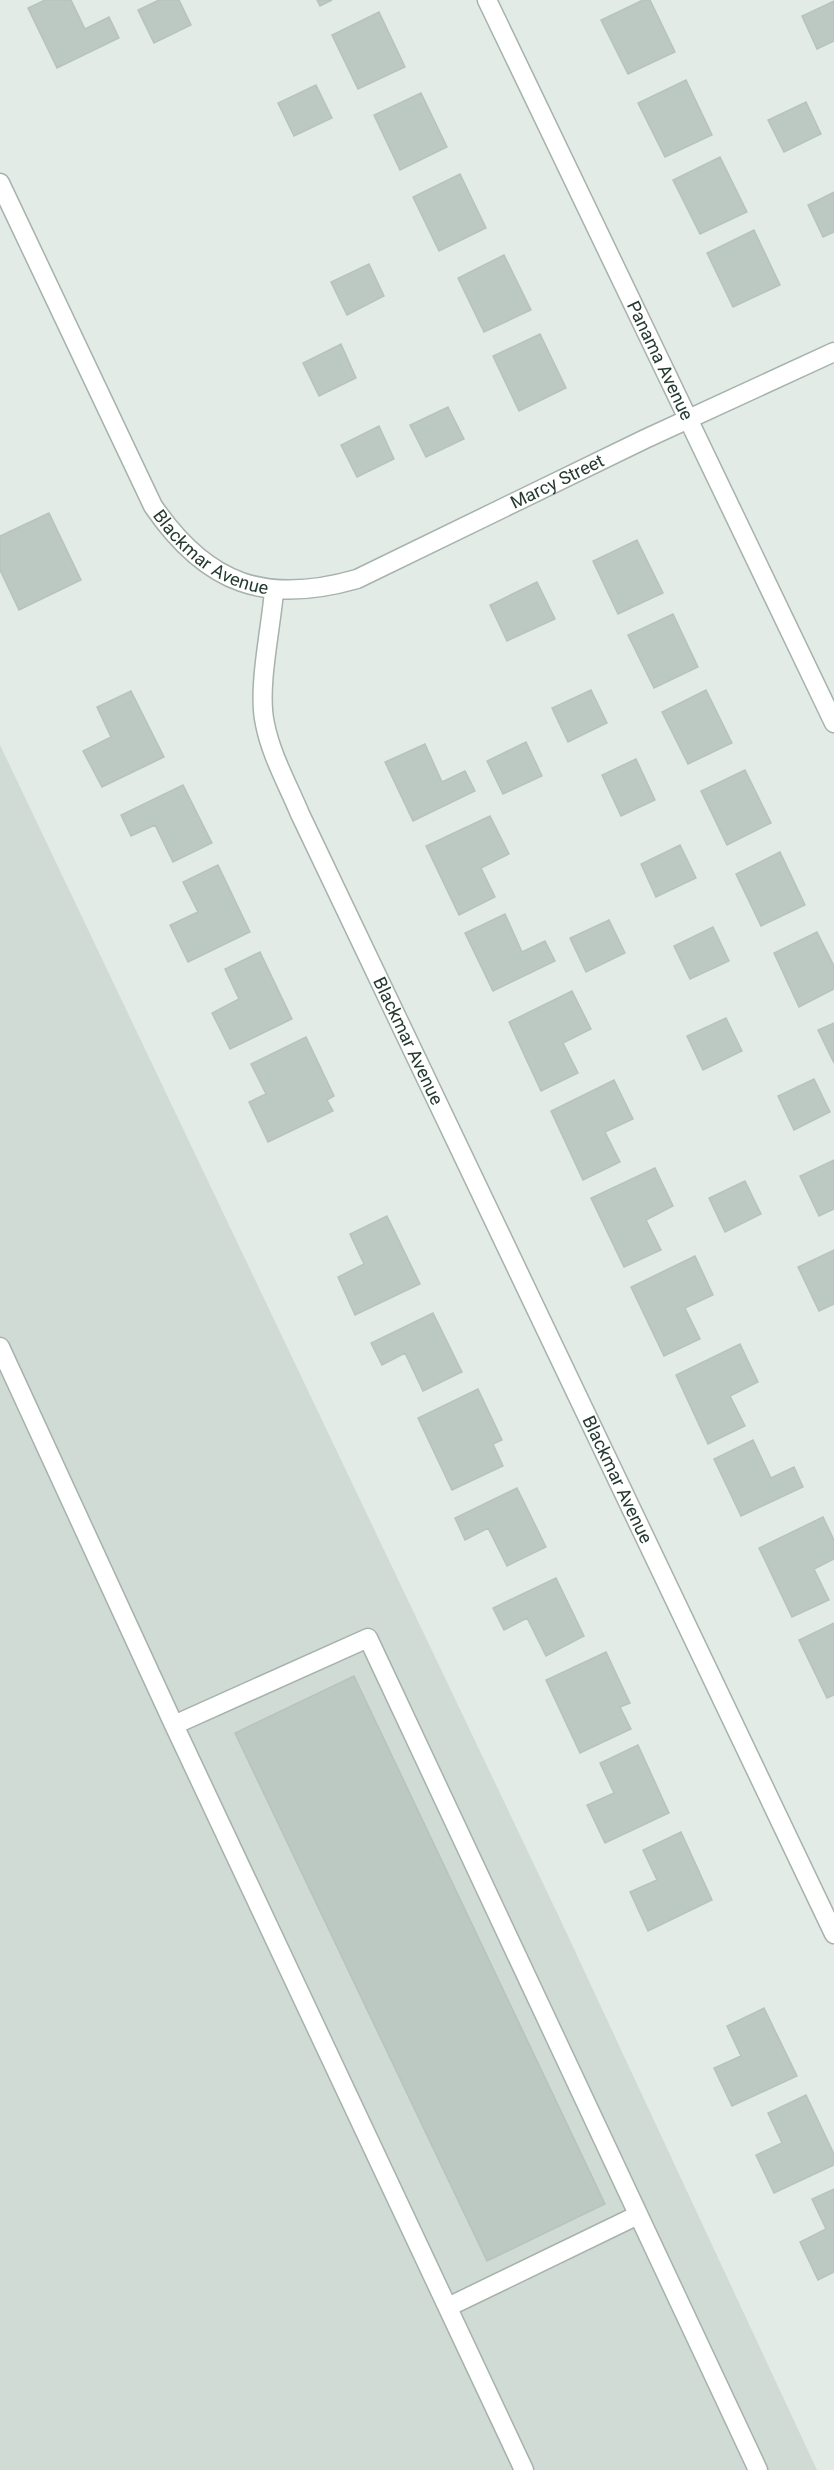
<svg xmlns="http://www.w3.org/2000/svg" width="834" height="2470" font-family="Roboto,sans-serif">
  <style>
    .built { fill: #d1dbd5 }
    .building { fill: #bcc8c2; stroke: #b6c4bc; stroke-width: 1.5 }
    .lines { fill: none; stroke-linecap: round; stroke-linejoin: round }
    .service-casing { stroke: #a6b2ac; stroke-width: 21 }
    .minor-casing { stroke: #a6b2ac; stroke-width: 21 }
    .service { stroke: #fff; stroke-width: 18 }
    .minor { stroke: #fff; stroke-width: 18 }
    .labels { text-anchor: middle; stroke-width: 5; stroke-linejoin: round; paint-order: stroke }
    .street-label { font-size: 18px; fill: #253a31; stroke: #f3f8f5 }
  </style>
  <rect width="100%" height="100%" fill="#e3ebe6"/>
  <path class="built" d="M0,745L561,1921L817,2470H0Z"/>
  <path class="building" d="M45,0H71L85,29L109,17L119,38L57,68L28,8Z
    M159,0H179L191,25L154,43L138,10Z
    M317,0H332L320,6Z
    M643,0H650L675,52L628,74L601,20Z
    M834,1V41L817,49L802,16Z
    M379,12L405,67L358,89L332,35Z
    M686,80L712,135L665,157L638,103Z
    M316,85L332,118L294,136L278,103Z
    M421,93L447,147L400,170L374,115Z
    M806,102L821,134L784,152L768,120Z
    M720,157L747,212L700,234L673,180Z
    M460,174L486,228L439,251L413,197Z
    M834,192V232L823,237L808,205Z
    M754,230L780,285L733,307L707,253Z
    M504,255L531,310L484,332L458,278Z
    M369,264L384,296L347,315L331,282Z
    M540,334L566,388L519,411L493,356Z
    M341,344L356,378L319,396L303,363Z
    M448,407L464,439L426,457L410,425Z
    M379,426L394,459L357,477L341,445Z
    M49,513L81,580L19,610L0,570V536Z
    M637,540L663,593L618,614L593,561Z
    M537,582L555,619L507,641L490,605Z
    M673,614L698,667L654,688L628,635Z
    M591,690L607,723L568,742L552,708Z
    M706,690L732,743L688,764L662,712Z
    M131,691L164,757L102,787L83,751L111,737L97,707Z
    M526,742L542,776L503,794L487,761Z
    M425,744L442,782L465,771L475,791L413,821L385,762Z
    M636,759L655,800L621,816L602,775Z
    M745,770L771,823L727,845L701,791Z
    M183,785L212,843L173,862L155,825L131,836L121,815Z
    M490,816L509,854L481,868L495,897L459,915L426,846Z
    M680,845L696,878L656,897L641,864Z
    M780,852L805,905L761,926L736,874Z
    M218,865L250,932L188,962L170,925L198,912L183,882Z
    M505,914L522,952L545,941L555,961L493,991L465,933Z
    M609,920L625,953L586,972L570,938Z
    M713,927L729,961L690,979L674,946Z
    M817,932L834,966V989L799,1007L774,953Z
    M260,952L292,1019L230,1049L212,1013L239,999L225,969Z
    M572,991L591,1029L563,1043L578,1073L541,1091L509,1022Z
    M726,1018L742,1051L703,1070L687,1036Z
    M834,1023V1063L818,1030Z
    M306,1037L334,1096L327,1100L333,1111L268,1142L249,1102L266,1094L251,1064Z
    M814,1079L830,1112L794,1130L778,1096Z
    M614,1080L633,1119L605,1132L620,1162L583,1180L551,1111Z
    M834,1160V1209L819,1216L800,1176Z
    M655,1168L673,1206L646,1220L661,1250L624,1267L591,1198Z
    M745,1181L761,1214L725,1232L709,1198Z
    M387,1216L420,1284L355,1315L338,1277L364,1264L350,1234Z
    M834,1250V1304L819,1311L798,1267Z
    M695,1256L713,1295L685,1308L700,1339L664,1356L631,1287Z
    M433,1313L462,1372L423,1391L405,1353L382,1365L371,1343Z
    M740,1344L758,1382L730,1396L745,1426L708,1444L676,1375Z
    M478,1389L502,1440L493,1444L503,1466L452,1490L418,1418Z
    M753,1440L771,1478L794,1467L803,1487L741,1516L714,1459Z
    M517,1488L546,1547L507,1566L488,1528L465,1540L455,1518Z
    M823,1517L834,1540V1559L814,1569L829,1600L792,1617L759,1548Z
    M556,1578L584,1636L546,1656L527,1618L504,1630L493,1608Z
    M834,1623V1695L827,1698L799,1640Z
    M606,1652L630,1703L620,1707L631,1729L580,1753L546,1680Z
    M354,1676L605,2204L487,2261L235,1733Z
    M638,1745L669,1813L605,1843L587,1805L614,1793L600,1763Z
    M681,1832L712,1900L648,1931L630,1892L657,1880L643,1850Z
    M764,2008L797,2076L732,2106L714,2068L741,2056L727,2026Z
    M806,2095L834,2154V2165L774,2193L756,2155L782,2143L768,2113Z
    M834,2189V2272L818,2280L800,2242L826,2229L812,2199Z"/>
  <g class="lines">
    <g class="service-casing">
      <path id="service" d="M0,1347L174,1725
        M448,2307L638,2215
        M524,2470L174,1725L368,1638L758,2470"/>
    </g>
    <g class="minor-casing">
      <g id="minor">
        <path id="s1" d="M487,0L834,723"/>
        <path id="s2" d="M0,183L153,506C207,585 266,605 357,579L645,439L834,352"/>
        <path id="s3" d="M274,591C271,629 257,689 265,724C271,755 288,785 300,814L834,1934"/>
      </g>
    </g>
    <use href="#service" class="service"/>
    <use href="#minor" class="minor"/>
  </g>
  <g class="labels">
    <g class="street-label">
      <text dy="6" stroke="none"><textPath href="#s1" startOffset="400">Panama Avenue</textPath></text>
      <text dy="6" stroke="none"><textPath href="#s2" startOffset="816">Marcy Street</textPath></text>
      <text dy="6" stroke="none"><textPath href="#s2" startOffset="434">Blackmar Avenue</textPath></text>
      <text dy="6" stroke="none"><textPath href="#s3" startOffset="482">Blackmar Avenue</textPath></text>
      <text dy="6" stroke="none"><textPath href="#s3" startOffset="968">Blackmar Avenue</textPath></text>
    </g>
  </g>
</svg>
